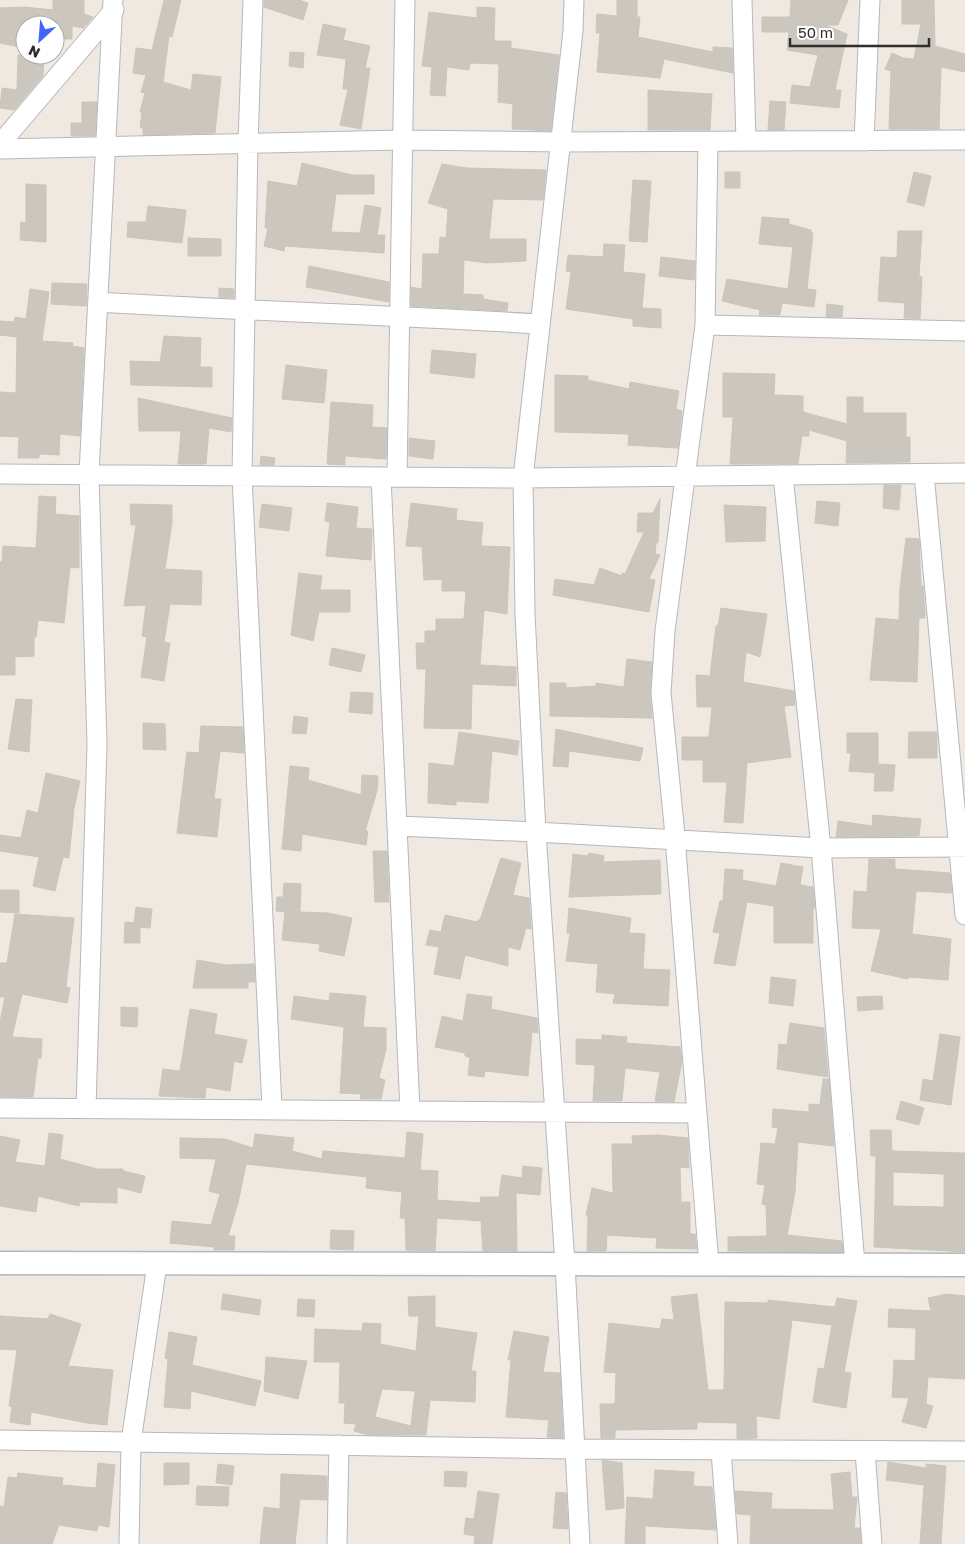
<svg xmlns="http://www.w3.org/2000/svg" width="965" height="1544" font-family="'Golos Text',sans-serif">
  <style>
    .building { fill: #cbc7bf; stroke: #cbc5ba; fill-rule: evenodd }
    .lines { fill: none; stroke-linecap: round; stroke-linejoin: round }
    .minor-casing { stroke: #b4b7c1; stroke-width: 21 }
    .tertiary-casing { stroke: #b4b7c1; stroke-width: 25 }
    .minor { stroke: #fff; stroke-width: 19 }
    .tertiary { stroke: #fff; stroke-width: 22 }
  </style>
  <rect width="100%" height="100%" fill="#efe9e1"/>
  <path class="building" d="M53,0H84V14L93,17L86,25H84V28L72,26V39H55V25H25V48L0,43V8L25,7L53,10Z
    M164,0H181L172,37L169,36L163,82L191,90L193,74L221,77L215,133L143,135V128L140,127L142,112H140L145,93L141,92L146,75L133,73L136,48L152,50Z
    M264,0H299L308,3L303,20L264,7Z
    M617,0H637V17H640L638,37L713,52V47L732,48L733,73L664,59L660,78L597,72L600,33H596L597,14L617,16Z
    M791,0H848L838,25H825L847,34L835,90H841L839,108L790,103L792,85L810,87L818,55L787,50L789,32H762V17H790Z
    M902,0H934L935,46L965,54V72L941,67L939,129H889L891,71L885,69L892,53L903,58L914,59L921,24H902Z
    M477,7L495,8L494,39L496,41H511V48L559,55L551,131L512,129L513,104L498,102L499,64L470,63L469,70L447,67L445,96L430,95L432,67L422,66L429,12L477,18Z
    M323,24L346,29L343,40L370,46L365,68H370L361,129L340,125L348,89H343L346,59L317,55Z
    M290,52L304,53L303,68L289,66Z
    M18,55H44L43,76L14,110L0,108L2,88L17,90Z
    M648,90L712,94L710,130H648Z
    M770,101L786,102L784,130H768Z
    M82,102H97L95,136H71V123H82Z
    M302,163L352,175H374V194H336L331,232L360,233L365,205L381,208L377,235H385L384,253L285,246L284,251L264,246L268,228H265L268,181L297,186Z
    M442,164L467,168L546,170L543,200L493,199L489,239H526V261L487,263L464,260L463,294L483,295V299L508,303L507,311L411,306V287L422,289L423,254H439L440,237L446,238L448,209L428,203Z
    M725,172H740V188H725Z
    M914,172L931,176L924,206L907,202Z
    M633,180L651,181L647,242L629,241Z
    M26,184L46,185V242L20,240L21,222L26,223Z
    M148,206L186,210L182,243L127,237L128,222H146Z
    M762,217L789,219V224L811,230V233H813L807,289L816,290L814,307L782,303L780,315H759L760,310L722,301L727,279L788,289L793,247L759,244Z
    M898,231H922L919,276L922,277L920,319L904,318L905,303L878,301L881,257L897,258Z
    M188,238L221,239V256H188Z
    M604,244L625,245L623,272L645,274L642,308L661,309V328L633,326V319L566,309L571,272L566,271L568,255L603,257Z
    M661,257L695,261L694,280L659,276Z
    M309,266L389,282V302L306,287Z
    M52,283L87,284L86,306L51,304Z
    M219,288L234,289V298L219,297Z
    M30,289L49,292L42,341L73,343L72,346L84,348L80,436L60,434L59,455L39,454V458H18L19,437L0,436V392L16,393L17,337L0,335V321L14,322L15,317L26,319Z
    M827,304L843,306L842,317H826Z
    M164,336L201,338L200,367H212V387L131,385L130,361L160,362Z
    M432,350L476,354L474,378L430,373Z
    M286,365L327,370L324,403L282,399Z
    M723,373L775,374L774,395L803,396V412L847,424V397H863V413H906V437H910V462L846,463L847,441L809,430V436H802L798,464H730L733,417H723Z
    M555,375L588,376V380L629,389L630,382L679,391L676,409L682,411L678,448L628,445L629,434L555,432Z
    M138,398L232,418L231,432L209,428L206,464H178L181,431H139Z
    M331,402L373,405L372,427L387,428L386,459L345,456V465L327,464Z
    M409,438L435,441L433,459L409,456Z
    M261,456L275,458L274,465H260Z
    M884,485H901L899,510L883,508Z
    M39,496L56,497L55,514L79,516V568L70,567L64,623L38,620L36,637H34V656L15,657V675H0V562H2L3,546L36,548Z
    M660,499L658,543H656L655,554L660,555L649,579L655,580L649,612L553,595L555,579L594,585L600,568L622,576V573L625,574L644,532H637L638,513H653Z
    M817,501L840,503L838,526L815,523Z
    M327,503L358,507L356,528L372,529L371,560L326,556L330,522L325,521Z
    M411,503L457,509L456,520L483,523L481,546L510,547L507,614L484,610L480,665L516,667V686L472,684L471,729L424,728L426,669H417L416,643H425V631H436V619H464L466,591H442V579L424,580L422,547L406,546Z
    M130,504L172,505V523L165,569L202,571L201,605L170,604L164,642L170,643L164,681L141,677L147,637L142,636L146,605L124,606L136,525H131Z
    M262,504L292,508L289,531L259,527Z
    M724,505L766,507L765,541L726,542Z
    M906,538L919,539L921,586H923L925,611V618H919L917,682L870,680L876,618L899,620L900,588Z
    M299,573L322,576L320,590H350V612H319L313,641L291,635Z
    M721,608L767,614L760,657L746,652L743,682L794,691L795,705L784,706L791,757L747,763L743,823L724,822L727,782H703V760H682V737H709L712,707H697L696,675L710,676L716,626H718Z
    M332,648L365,655L361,672L329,665Z
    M627,659L652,662L650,692L652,718L550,716V683H566V688L596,686V683L624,687Z
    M351,692L373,693L372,714L349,712Z
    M16,699L32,700L29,752L8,749Z
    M294,716L308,718L306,734L292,733Z
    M143,723L165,724L166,750L143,749Z
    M201,726L243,727L244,753L220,751L214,799H221L217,837L177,833L187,752L199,753Z
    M556,729L643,748L640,761L569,751L568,767L553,766Z
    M459,732L519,741L517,755L492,751L488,803L456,801V805L428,803L429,763L454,766Z
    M909,732H937V758H908Z
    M847,733H878V764L895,765L893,791H874L875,773L849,771L851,753H847Z
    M290,766L309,768L308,780L361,795L362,775L378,776L377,791L365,831H368L366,845L302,834L301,851L282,849Z
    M46,773L80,781L74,808L69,858L63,857L55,891L33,886L39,857L0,851V835L21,838L27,810L38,813Z
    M873,815L921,819L919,836L836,837L838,821L872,826Z
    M373,851H387L389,902H375Z
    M589,853L604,856L603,862L660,860L661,894L569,897L573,854L588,856Z
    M501,858L521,863L513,895L529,898L531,929L526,928L520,950L508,947V966L465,955L460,979L434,974L439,947L426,945L430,930L441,932L445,915L477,922L478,920H480Z
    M869,859H895V869L950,873L952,893L916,891L912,934L951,939L948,980L908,977V979L871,971L881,929L852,928L854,891L867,892Z
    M781,863L803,867L800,885L813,887L815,908H813V943H774V906L747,902L735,966L714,963L720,933L713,932L720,901H723L725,869L743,870L742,880L776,886Z
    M284,883L301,884L300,912L328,913L352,918L344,956L319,951L320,944L282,940L285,912L276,911L277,897H283Z
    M0,890H19V913L0,912Z
    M136,907L152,909L150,928L140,927V943H124L125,922L134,923Z
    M569,908L631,918L629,933L645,934L643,969L670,970L668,1006L613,1003L615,994L596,992L598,964L566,961L570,933H567Z
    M15,914L74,918L66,987L70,988L67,1003L22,994L12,1037L42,1039L41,1058H38L33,1097H0V1022L5,997H0V963H7Z
    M197,960L226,965L254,964L255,982H248V988H193Z
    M771,977L796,980L793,1006L769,1003Z
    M330,993L366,996L363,1027L386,1028V1049L379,1078L385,1080L381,1099H360L361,1094L340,1093L344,1027L291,1019L294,996L329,1001Z
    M467,994L492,997L491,1009L537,1018L538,1033L532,1032L528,1076L485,1071L484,1077L468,1075L470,1058L465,1056V1053L435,1047L442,1016L463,1021Z
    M882,996L883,1009L858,1011L857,997Z
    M121,1007L138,1008L137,1027L121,1026Z
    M190,1009L217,1014L214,1034L247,1040L242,1063L234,1061L230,1091L206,1087L205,1098L159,1096L163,1069L180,1071Z
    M790,1023L824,1028L828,1077L777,1069L779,1044L787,1045Z
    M940,1034L960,1037L951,1105L920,1100L923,1079L933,1081Z
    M602,1035L627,1037L626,1043L680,1047L682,1061L674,1102L655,1101L660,1072L625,1068L622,1101H593L595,1065L576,1064V1039L602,1040Z
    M823,1079H829L834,1146L798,1142L795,1192L787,1235L842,1241L843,1252L728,1251V1237L767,1236L766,1205L762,1204L765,1185L757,1184L761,1143L775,1144L778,1128L772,1127L773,1109L809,1112V1104L820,1105Z
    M901,1101L924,1108L919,1125L896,1119Z
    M870,1130H891L892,1151L965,1153V1252L874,1247L876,1156H871ZM893,1172L944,1174V1207L893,1206Z
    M407,1132L423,1134L420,1170L438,1171L437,1200L481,1203L480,1197H499L502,1175L522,1178L523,1166L542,1168L540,1195L516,1193L517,1251H483L481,1221L437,1218L435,1251L406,1250L405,1218H400L402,1192L366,1188L367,1177L246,1164L238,1203L228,1236H235L234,1250H214V1247L170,1243L172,1221L211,1225L220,1194L209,1191L216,1159L180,1158V1138L225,1139L253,1148L255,1134L294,1138L292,1151L322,1159L323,1151L405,1158Z
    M49,1133L63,1135L60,1159L97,1169H123V1171L145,1176L141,1193L117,1187V1203L80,1202L79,1206L38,1196L36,1212L0,1206V1136L20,1140L15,1162L45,1166Z
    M658,1135L688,1138L689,1168L680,1167L681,1202H690V1234H695L697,1249L656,1248L657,1238L607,1235L606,1251H587L588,1215H586L592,1188L613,1193L612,1144H633L632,1136Z
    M331,1230L354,1231L353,1250L330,1249Z
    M223,1294L261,1300L259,1315L221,1309Z
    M697,1294L708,1390H724L725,1302L768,1303V1300L835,1307L837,1298L857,1301L844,1372L851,1373L846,1408L813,1402L818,1368L824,1369L832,1325L792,1320L779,1419L756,1416L757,1438L737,1439V1423L697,1422V1429L615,1430V1438H601L600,1404H615L616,1373L604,1372L609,1323L660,1329L662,1319L674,1320L671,1297Z
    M947,1294L965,1296V1379L928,1377L926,1404L933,1406L926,1428L902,1422L909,1398L892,1397L894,1360L915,1361L916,1328L888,1327L889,1309L931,1311L928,1298Z
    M435,1296V1327L477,1333L471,1371H476L475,1402L430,1400L426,1435H368L354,1431L356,1424L344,1423L345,1403H339L340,1362H314L315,1329L362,1331L363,1323L381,1324L380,1344L416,1351L419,1316H409L408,1297ZM382,1389L415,1391L411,1426L375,1417Z
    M298,1299L315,1300L314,1317L297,1316Z
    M50,1314L81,1324L68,1366L113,1370L107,1425L87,1423L31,1412L30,1425L10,1422L12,1407L9,1406L17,1350L0,1349V1316L48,1319Z
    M514,1331L549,1337L543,1372L560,1373L563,1438L547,1437L549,1420L506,1417L511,1360H508Z
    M169,1332L197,1337L192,1365L261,1381L255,1406L191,1391L190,1409L164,1407L168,1359L165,1358Z
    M266,1357L307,1361L298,1399L264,1391Z
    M602,1460L622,1463L624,1508L606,1510Z
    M888,1462L926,1468V1464L946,1466L941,1544H920L924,1485L886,1480Z
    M98,1463L115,1465L109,1527L98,1525L97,1531L59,1525L52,1544H0V1506L4,1507L8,1477L17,1478L18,1473L63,1478L62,1485L96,1488Z
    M164,1463H189V1484L164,1485Z
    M218,1464L234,1466L232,1485L216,1483Z
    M655,1470L694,1472L693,1486L712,1487L716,1530L645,1526V1544H625L627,1497L653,1499Z
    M445,1471L467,1472L466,1487L444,1486Z
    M850,1472L852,1497H857L854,1528H860L861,1544H750L751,1515L737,1514L735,1491L772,1493L771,1509L834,1510L831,1474Z
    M281,1474L327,1476V1500L300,1499L295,1544H260L264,1507L280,1509Z
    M197,1486L229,1487L228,1506L196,1505Z
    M478,1491L499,1494L492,1544H474L475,1536L464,1534L466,1518L474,1519Z
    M556,1492L566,1493L568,1529L553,1528Z"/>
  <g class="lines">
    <g class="minor-casing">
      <path id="minor" d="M253,0L248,143L242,476L272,1108
        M574,0L573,31L523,478L525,614L536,832L565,1264L580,1544
        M742,0L746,141
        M864,141L870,0
        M708,142L705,325L665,631L661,693L674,825L709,1264
        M0,144L114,10
        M0,149L402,140L560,142L965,140
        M98,302C245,311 393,315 540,324
        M705,325L965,331
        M0,474L523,478L965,473
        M924,474L965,915
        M783,475L821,848L855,1265
        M381,477L410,1110
        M397,477L405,0
        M397,826L536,832L821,848L965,847
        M0,1108L697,1113
        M86,1108L97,744L89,474L113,0
        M0,1440L574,1449L965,1451
        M721,1451L728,1544
        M865,1451L872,1544
        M129,1544L131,1442L157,1264
        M337,1544L339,1445"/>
    </g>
    <g class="tertiary-casing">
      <path id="tertiary" d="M0,1263L965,1265"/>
    </g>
    <use href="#minor" class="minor"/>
    <use href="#tertiary" class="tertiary"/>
  </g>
  <g transform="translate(40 40) rotate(206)"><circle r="24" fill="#ffffff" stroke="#ababab"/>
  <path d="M0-4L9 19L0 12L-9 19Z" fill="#4264fb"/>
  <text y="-8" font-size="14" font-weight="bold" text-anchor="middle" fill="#2e2e2e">N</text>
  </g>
  <path d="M790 38v8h139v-8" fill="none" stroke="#2e2e2e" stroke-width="2.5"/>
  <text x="798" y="38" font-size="15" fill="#2e2e2e" stroke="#ffffff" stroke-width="4" paint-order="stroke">50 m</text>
</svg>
